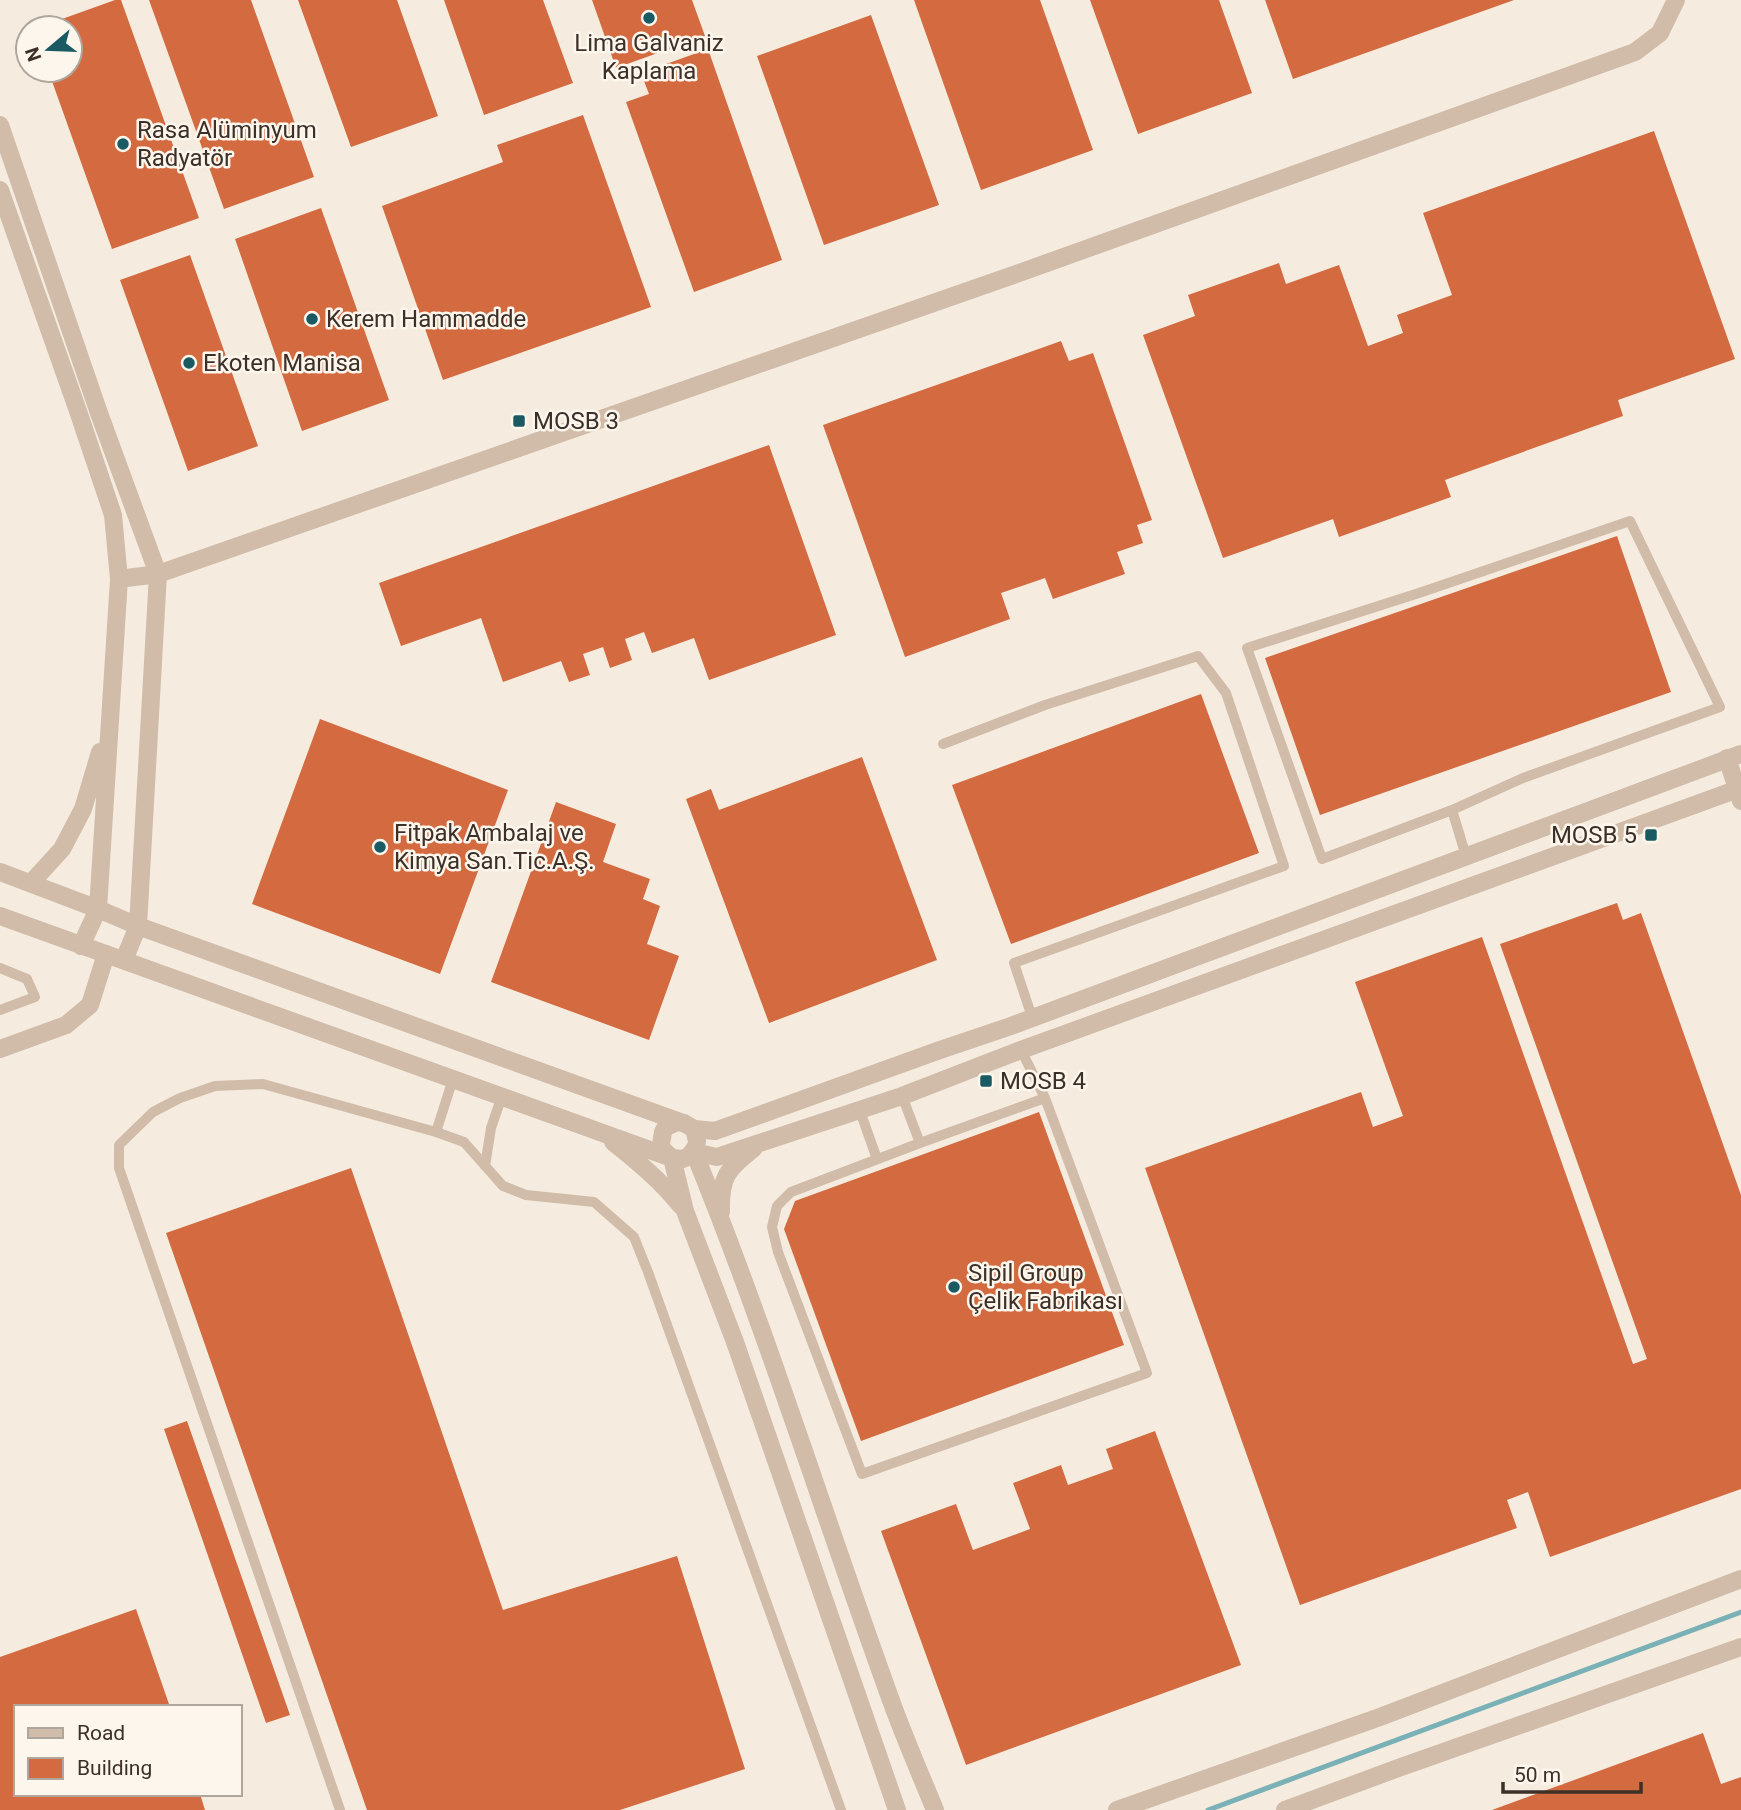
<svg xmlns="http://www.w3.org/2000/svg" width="1741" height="1810" font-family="Roboto,sans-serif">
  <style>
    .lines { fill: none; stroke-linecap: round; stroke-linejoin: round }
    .stream { stroke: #7ab1b6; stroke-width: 5 }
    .building { fill: #d36a40 }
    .service { stroke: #d0bca9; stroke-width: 10 }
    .minor { stroke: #d0bca9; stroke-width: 18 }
    .tertiary { stroke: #d0bca9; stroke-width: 18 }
    .poi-dot { fill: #195a63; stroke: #fcf6ec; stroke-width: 2.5 }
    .labels { text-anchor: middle; stroke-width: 5; stroke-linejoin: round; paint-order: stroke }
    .poi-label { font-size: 24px; fill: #3c3029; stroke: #fcf6ec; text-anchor: start }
  </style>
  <rect width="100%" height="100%" fill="#f5ecdf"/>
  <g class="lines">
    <path class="stream" d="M1208,1810L1741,1612"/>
  </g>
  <path class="building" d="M115,0H121L199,218L112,249L48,70H70V28H37Z
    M149,0H251L314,177L224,209Z
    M298,0H397L438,116L351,147Z
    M444,0H543L573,83L484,115Z
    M592,0H692L705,36L616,68Z
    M914,0H1040L1093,150L981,190Z
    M1090,0H1219L1252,93L1138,134Z
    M1265,0H1514L1293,79Z
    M871,15L939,205L824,245L757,56Z
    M708,49L782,260L694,292L626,102L649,94L641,73Z
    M583,115L651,307L443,380L382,206L503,162L497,145Z
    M1654,131L1735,359L1618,400L1623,416L1445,480L1451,497L1339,537L1333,519L1223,558L1143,335L1195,316L1188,295L1279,263L1286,284L1339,265L1368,346L1403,333L1397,315L1452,295L1423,213Z
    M321,208L389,400L302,431L235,239Z
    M190,255L258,446L188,471L120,280Z
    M1061,341L1069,361L1093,353L1152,520L1137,525L1143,543L1117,552L1125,574L1053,599L1045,578L1001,593L1010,619L905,657L823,425Z
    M769,445L836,635L709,680L694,638L652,653L644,632L625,639L632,660L610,668L603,647L583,654L590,675L569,682L561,661L503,682L481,618L401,646L379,583Z
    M1617,536L1671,692L1320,815L1265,658Z
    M1201,694L1259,853L1011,944L952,785Z
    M320,719L508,790L440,974L252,904Z
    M862,757L937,960L769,1023L686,799L711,789L719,810Z
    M556,802L616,824L603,862L650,879L643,899L660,906L647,944L679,956L649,1040L491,982Z
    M1617,903L1623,920L1641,913L1741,1195V1489L1550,1557L1528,1492L1507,1500L1517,1528L1300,1605L1145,1168L1361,1092L1373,1127L1403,1116L1355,982L1482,937L1633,1364L1647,1359L1500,944Z
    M1039,1112L1124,1345L861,1441L784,1229L795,1201Z
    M351,1168L503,1610L677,1556L745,1769L620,1810H367L166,1233Z
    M187,1421L290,1715L266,1723L164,1429Z
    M1155,1431L1241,1665L966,1765L881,1531L956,1504L973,1550L1030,1529L1013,1483L1061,1465L1068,1485L1113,1469L1106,1449Z
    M136,1609L170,1707H16V1794H200L205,1810H0V1657Z
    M1703,1733L1721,1784L1741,1777V1810H1492Z"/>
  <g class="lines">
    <path class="service" d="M943,744L1045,705L1198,656L1226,693L1284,866L1014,963L1032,1017
      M1452,810L1523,778L1720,707L1630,521L1422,592L1247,648L1322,859L1452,810L1466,856
      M0,968L27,979L35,997L0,1010
      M1021,1050L1045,1098
      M902,1096L920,1143L1045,1098L1147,1373L862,1474L778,1252L772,1227L777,1206L791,1192L920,1143
      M860,1111L877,1159
      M436,1132L453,1079
      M485,1166L491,1128L502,1096
      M340,1810L119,1168V1145L153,1112L180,1098L215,1086L263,1084L436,1132L464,1142L503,1186L526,1195L594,1202L634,1237L648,1272L841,1810"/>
    <path class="minor" d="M0,1049L66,1025L90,1005L106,954"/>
    <path class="tertiary" d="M0,125L99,413L158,574L138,926L124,960
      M0,190L78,411L113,515L119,579L98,909L81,946
      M119,579L158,574L1019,273L1635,52L1660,33L1676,0
      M1727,758L1741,801
      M0,872L98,909L138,926L683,1123
      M31,883L62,849L83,809L100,752
      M0,916L672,1158L683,1159L689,1156L696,1147L697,1141L694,1129L684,1123L677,1122L666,1127L663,1132L661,1144L663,1150L672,1158L685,1211L735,1342L897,1810
      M694,1129L715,1131L940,1050L1011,1026L1741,754
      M613,1142C638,1162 661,1181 681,1206
      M694,1152L717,1157L902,1096L1021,1050L1741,788
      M694,1152C768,1334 826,1522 893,1706C906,1741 921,1776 935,1810
      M721,1212C720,1176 727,1170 754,1148
      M1117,1810L1380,1717L1741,1579
      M1285,1810L1401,1767L1741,1647"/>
  </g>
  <g class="poi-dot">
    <circle cx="649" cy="18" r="7"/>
    <circle cx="123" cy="144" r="7"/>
    <circle cx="312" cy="319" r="7"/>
    <circle cx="189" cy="363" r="7"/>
    <rect x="512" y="414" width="14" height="14" rx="3.5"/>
    <rect x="1644" y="828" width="14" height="14" rx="3.5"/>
    <circle cx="380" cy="847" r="7"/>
    <rect x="979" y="1074" width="14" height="14" rx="3.5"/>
    <circle cx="954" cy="1287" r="7"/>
  </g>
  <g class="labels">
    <g class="poi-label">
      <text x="649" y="51" text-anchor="middle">Lima Galvaniz<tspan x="649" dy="28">Kaplama</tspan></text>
      <text x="137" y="138">Rasa Alüminyum<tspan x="137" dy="28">Radyatör</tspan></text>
      <text x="326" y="327">Kerem Hammadde</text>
      <text x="203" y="371">Ekoten Manisa</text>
      <text x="533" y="429">MOSB 3</text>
      <text x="394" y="841">Fitpak Ambalaj ve<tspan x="394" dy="28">Kimya San.Tic.A.Ş.</tspan></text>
      <text x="1637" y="843" text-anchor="end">MOSB 5</text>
      <text x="1000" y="1089">MOSB 4</text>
      <text x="968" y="1281">Sipil Group<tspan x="968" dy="28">Çelik Fabrikası</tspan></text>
    </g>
  </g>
  <rect x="14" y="1705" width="228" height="91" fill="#fcf6ec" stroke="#afa79e" stroke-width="2"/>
  <rect x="28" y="1728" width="35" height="10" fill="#d0bca9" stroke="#afa79e" stroke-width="2"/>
  <text x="77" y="1740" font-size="21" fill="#3c3029">Road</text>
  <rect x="28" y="1758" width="35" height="21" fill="#d36a40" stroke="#afa79e" stroke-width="2"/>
  <text x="77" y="1775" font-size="21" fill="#3c3029">Building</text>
  <g transform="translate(49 49) rotate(251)"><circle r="33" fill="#fcf6ec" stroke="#afa79e" stroke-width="2"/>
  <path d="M0-5L12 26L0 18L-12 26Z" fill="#195a63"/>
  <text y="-10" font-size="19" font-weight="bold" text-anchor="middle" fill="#3c3029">N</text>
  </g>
  <path d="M1503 1782v10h138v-10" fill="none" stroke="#3c3029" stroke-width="3.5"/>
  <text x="1514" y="1782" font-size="21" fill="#3c3029" stroke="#fcf6ec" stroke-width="5" paint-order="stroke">50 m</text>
</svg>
